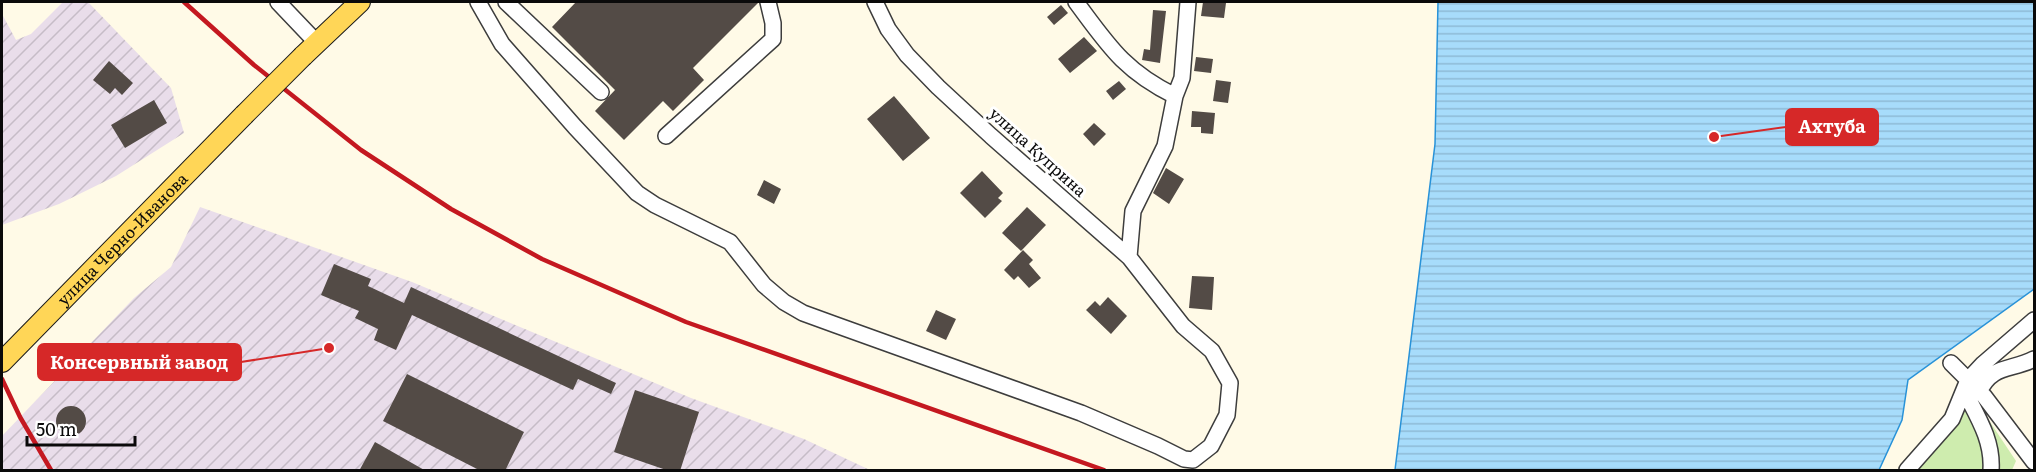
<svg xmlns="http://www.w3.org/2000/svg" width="2036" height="472" font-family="Literata,serif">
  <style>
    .industrial { fill: url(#industrial-furrows) }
    .grass { fill: #ceecae }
    .water { fill: url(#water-rules); stroke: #2892d8; stroke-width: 1.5 }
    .building { fill: #534b46 }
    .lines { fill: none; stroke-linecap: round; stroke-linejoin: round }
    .minor-casing { stroke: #3d3d3d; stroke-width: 18 }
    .major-casing { stroke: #1b1b1b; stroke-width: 22 }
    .minor { stroke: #fff; stroke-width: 15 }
    .major { stroke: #ffd657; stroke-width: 20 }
    .rail { stroke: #c41820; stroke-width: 4.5 }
    .major-bridge-casing { stroke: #1b1b1b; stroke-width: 22; stroke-linecap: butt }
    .major-bridge { stroke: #ffd657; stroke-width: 20 }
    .labels { text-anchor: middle; stroke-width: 6; stroke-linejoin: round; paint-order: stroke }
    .street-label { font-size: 16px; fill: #0a0a0a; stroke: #fff }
    .leader { fill: none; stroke: #d62828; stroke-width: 2 }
    .callout-dot { fill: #d62828; stroke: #fff; stroke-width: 2 }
    .callout { fill: #d62828; stroke: #d62828; stroke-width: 2 }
    .callout-label { font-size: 18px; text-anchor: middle; font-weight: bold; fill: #fff }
  </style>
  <defs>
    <pattern id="industrial-furrows" width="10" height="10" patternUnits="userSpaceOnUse" patternTransform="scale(1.5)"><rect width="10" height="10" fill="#e9ddea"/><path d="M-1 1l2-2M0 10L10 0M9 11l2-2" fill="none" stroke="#c6bcc7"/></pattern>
    <pattern id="water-rules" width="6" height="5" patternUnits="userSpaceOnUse" patternTransform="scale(1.5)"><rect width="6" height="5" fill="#a7dcfb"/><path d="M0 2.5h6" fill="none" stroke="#8ebbd6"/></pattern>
  </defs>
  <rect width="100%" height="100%" fill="#fffae7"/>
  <path class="industrial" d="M63,2H88L171,88L184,133L116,176L59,204L2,225V14L16,40L31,34Z
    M200,207L412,282L691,398L804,439L870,470H2V436L134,298L171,267Z"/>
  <path class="grass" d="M1972,395L2016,461L2012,470H1917L1955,424Z"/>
  <path class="water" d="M1438,2H2034V289L1908,380L1902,420L1879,470H1395L1435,144Z"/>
  <path class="building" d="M576,2H759L693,68L704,80L673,111L663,101L624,140L595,111L615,90L552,27Z
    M1203,2L1226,3L1224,18L1201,16Z
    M1061,5L1068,13L1054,25L1047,17Z
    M1153,10L1166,11L1160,63L1142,60L1144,49L1150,50Z
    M1084,37L1097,51L1070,73L1058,59Z
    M1196,57L1213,59L1211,73L1194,71Z
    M109,61L133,83L122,95L115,88L110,94L93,80Z
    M1216,80L1231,82L1228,103L1213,101Z
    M1119,81L1126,89L1113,100L1106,91Z
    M894,96L930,138L903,161L867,119Z
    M154,100L167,123L125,148L111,125Z
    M1192,111L1215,113L1213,134L1201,133V127H1191Z
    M1094,123L1106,134L1094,146L1083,134Z
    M1166,168L1184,179L1169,204L1153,193Z
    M982,171L1003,193L998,198L1002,201L985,218L960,193Z
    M764,180L781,189L774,204L757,195Z
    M1027,207L1046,225L1021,251L1002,233Z
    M1023,250L1033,260L1029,264L1041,278L1029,288L1018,276L1014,280L1004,270Z
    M334,264L371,279L368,286L404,303L411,287L616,383L611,394L578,379L573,390L412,315L396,350L374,340L378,329L355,318L359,311L321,295Z
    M1192,276L1214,277L1212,310L1189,308Z
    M1108,297L1127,316L1111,334L1086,310L1095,301L1100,306Z
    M936,310L956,319L946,340L926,331Z
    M407,374L524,432L505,471H481L383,421Z
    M635,390L699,412L680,471H669L614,452Z
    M56 421a15 15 0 1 1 30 0a15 15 0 1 1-30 0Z
    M375,442L426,471H359Z"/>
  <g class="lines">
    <g class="minor-casing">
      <path id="minor" d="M278,2L317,43
        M478,2L502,44L575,127L637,193L655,205L730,242L764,285L784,302L803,313L836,325L1081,413L1158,446L1184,459L1193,460L1211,446L1227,415L1230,383L1212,351L1183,326L1129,257L991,136L938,87L907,55L888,29L875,2
        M506,2L601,92
        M1076,2C1108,45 1124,71 1175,96
        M666,136L773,39V23L768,2
        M1129,257L1133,211L1165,146L1175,96L1182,78L1188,2
        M1951,363L1984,396L2034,462
        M1964,390C1977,416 1993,440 1991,470
        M1979,392C1992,364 2011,371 2034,359
        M1907,470L1952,419L1968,380L1983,364L2034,320"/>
    </g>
    <g class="major-casing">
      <g id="major">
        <path d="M303,56L360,2"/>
        <path id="s1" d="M2,362L244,115"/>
      </g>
    </g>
    <use href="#minor" class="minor"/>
    <use href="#major" class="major"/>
    <path class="rail" d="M184,2L254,65L361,150L451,209L542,259L686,322L1104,470
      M2,379L20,417L51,470"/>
    <g class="major-bridge-casing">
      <path id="major-bridge" d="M244,115L303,56"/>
    </g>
    <use href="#major-bridge" class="major-bridge"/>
  </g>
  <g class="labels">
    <g class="street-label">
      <text transform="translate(1038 152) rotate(42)" y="6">улица Куприна</text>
      <text dy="6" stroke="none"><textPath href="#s1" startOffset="172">улица Черно-Иванова</textPath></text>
    </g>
  </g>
  <path class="leader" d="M1714 137L1786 127M329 348L241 362"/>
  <g class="callout-dot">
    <circle cx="1714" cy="137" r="6"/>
    <circle cx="329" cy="348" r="6"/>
  </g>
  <g class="callout">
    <rect x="1786" y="109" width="92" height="36" rx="6"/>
    <rect x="38" y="344" width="203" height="36" rx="6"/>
  </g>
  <g class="callout-label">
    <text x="1832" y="133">Ахтуба</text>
    <text x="139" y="369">Консервный завод</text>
  </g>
  <rect width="2036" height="472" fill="none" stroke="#0a0a0a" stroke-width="6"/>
  <path d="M27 436v9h108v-9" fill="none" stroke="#0a0a0a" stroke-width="3"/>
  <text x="36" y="436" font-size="18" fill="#0a0a0a" stroke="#ffffff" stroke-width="4.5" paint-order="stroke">50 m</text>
</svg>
